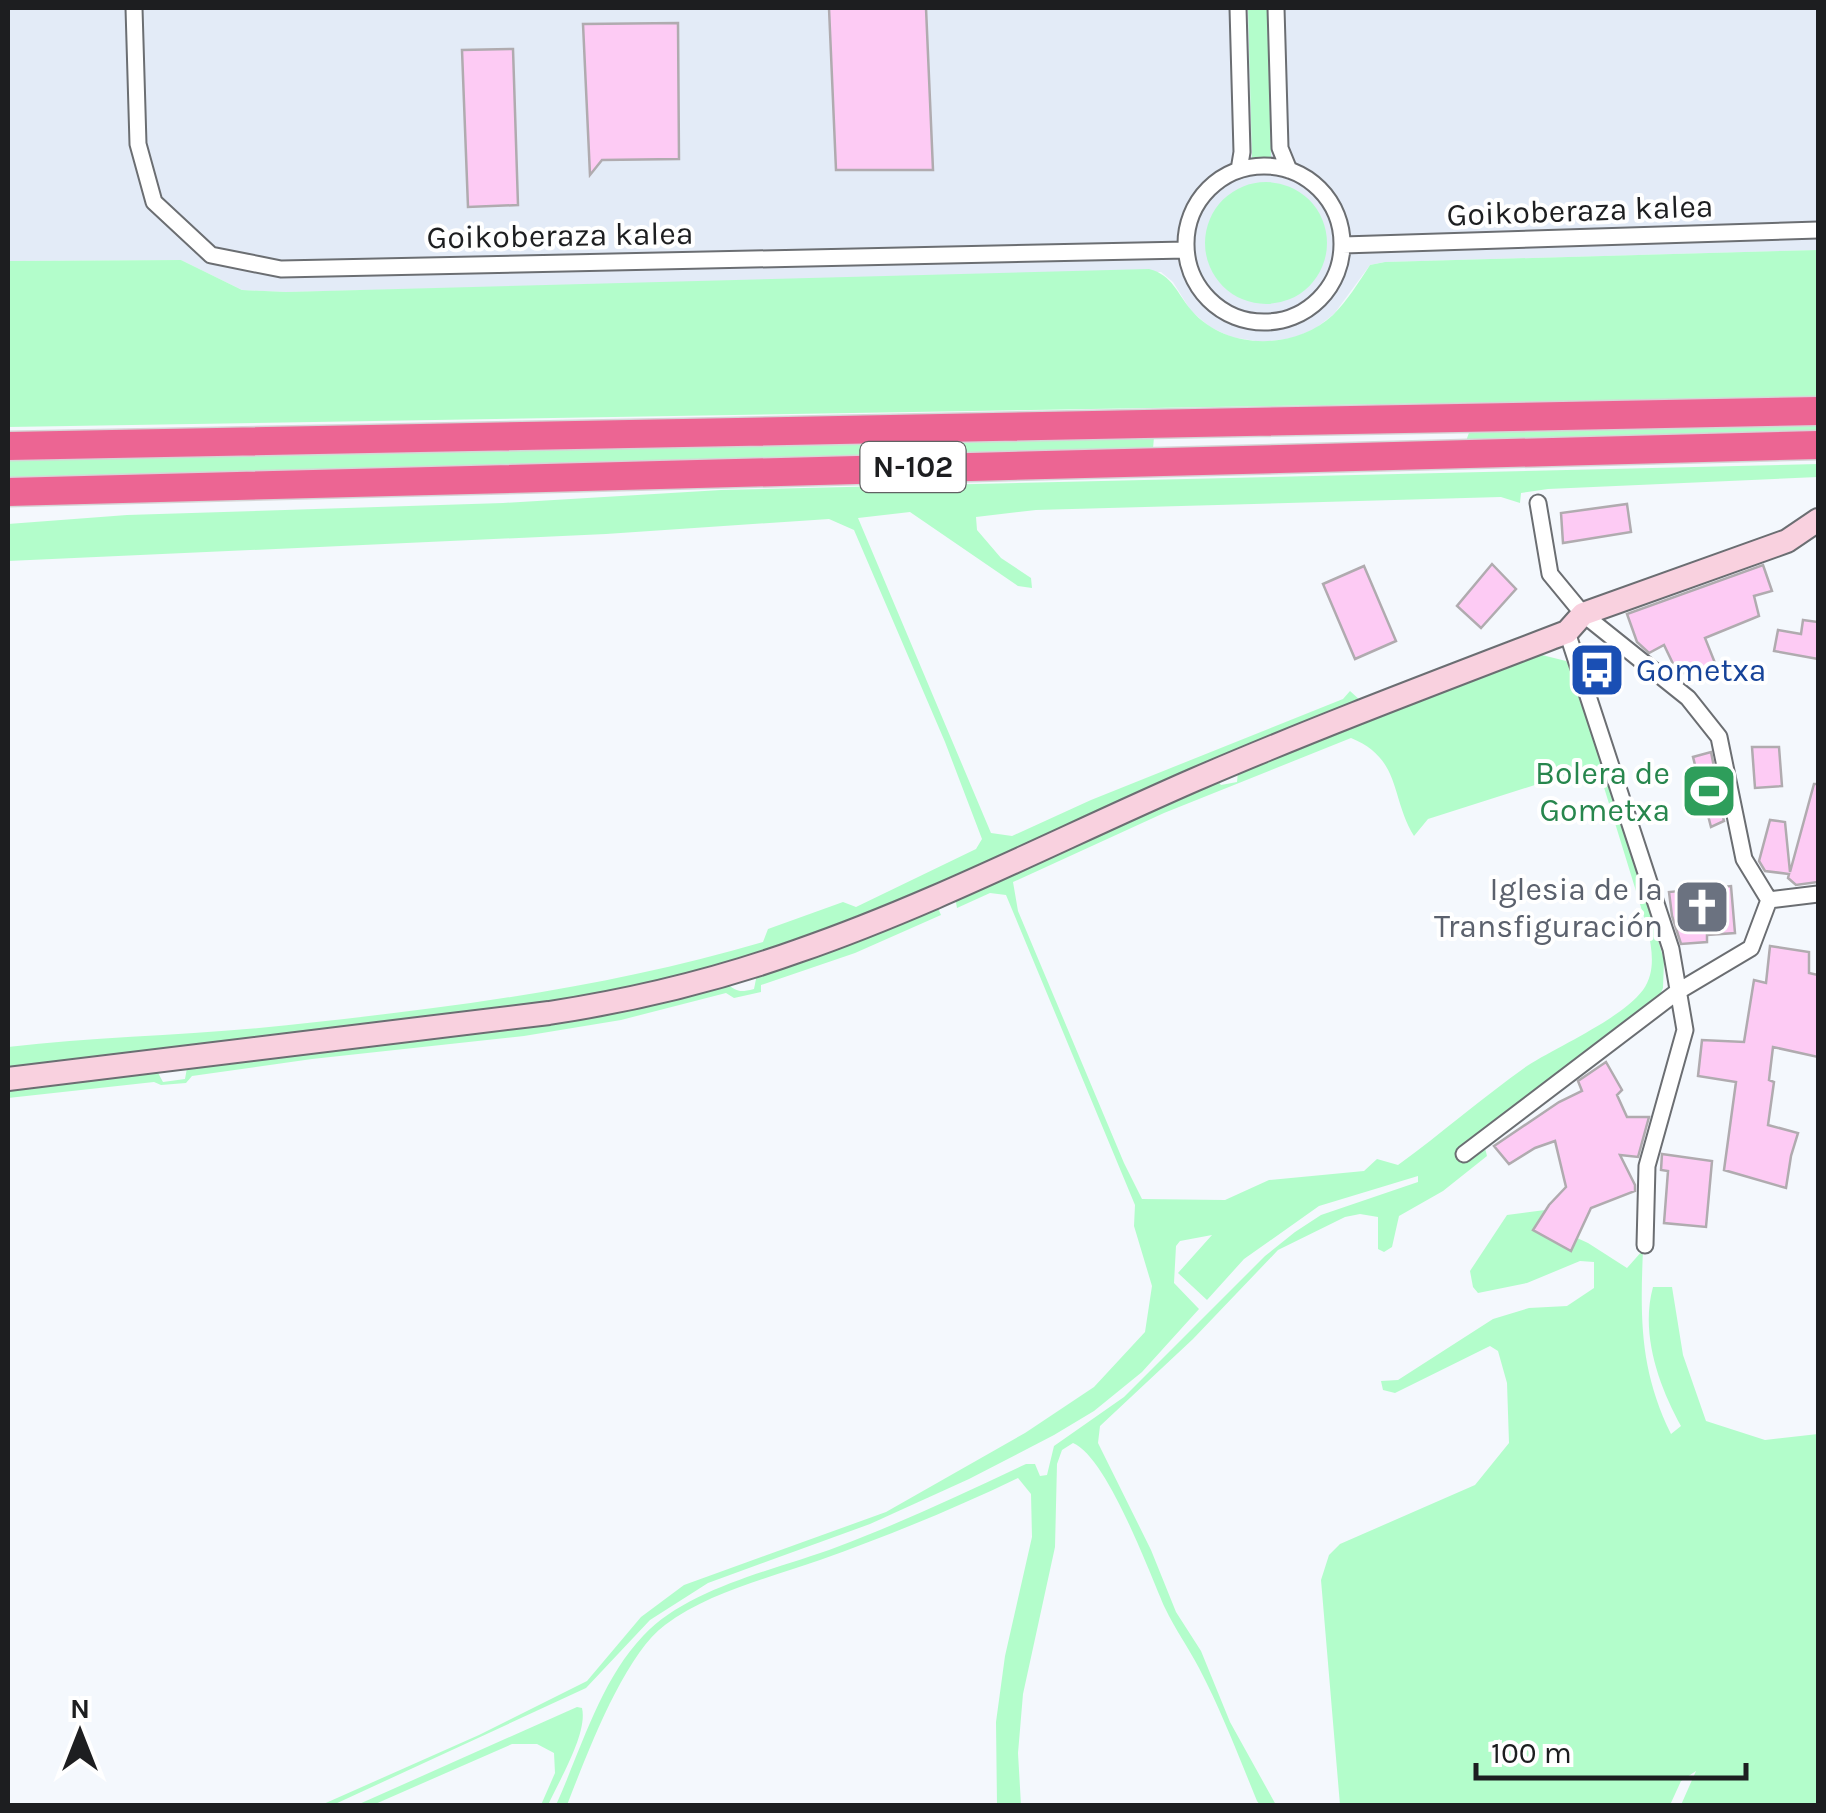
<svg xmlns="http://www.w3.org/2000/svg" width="1826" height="1813" font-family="Karla,sans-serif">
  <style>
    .built { fill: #e3ebf7 }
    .green { fill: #b3fdcb; fill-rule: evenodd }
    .building { fill: #fdcbf4; stroke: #b0abaf; stroke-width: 2.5 }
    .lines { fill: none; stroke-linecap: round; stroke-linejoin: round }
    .street-casing { stroke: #6b6e72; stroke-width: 19 }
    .secondary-casing { stroke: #6b6e72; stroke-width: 26 }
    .highway-casing { stroke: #d6d6d7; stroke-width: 31 }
    .street { stroke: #fff; stroke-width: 15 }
    .secondary { stroke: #f9d1df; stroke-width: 22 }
    .highway { stroke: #ec6593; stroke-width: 28 }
    .labels { text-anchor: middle; stroke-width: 8; stroke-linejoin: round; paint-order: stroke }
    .shield { fill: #fff; stroke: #616263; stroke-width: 2.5 }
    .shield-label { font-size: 30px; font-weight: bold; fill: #1d1e20 }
    .street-label { font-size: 32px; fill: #1d1e20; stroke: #fff }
    .transit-label { font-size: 32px; fill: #164399; stroke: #fff; text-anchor: start }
    .leisure-label { font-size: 32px; fill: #27864d; stroke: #fff; text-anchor: end }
    .worship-label { font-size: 32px; fill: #5b616d; stroke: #fff; text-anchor: end }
  </style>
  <rect width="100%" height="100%" fill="#f4f8fd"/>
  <path class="built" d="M8,8H1818V250L1385,262L1370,265L1334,314L1316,328L1294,338L1262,342L1231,337L1210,327L1191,311L1173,282L1161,272L286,292L242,290L181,260L8,261Z"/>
  <path class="green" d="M1248,8H1267L1271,158H1252Z
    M1205 243a61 61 0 1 1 122 0a61 61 0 1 1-122 0Z
    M1818,250V397L8,427V261L181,260L242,290L286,292L1149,269C1173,275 1177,294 1192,311C1227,351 1295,350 1333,315C1347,301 1359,282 1370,265L1385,262Z
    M1818,423V432L1466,441L1470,430Z
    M1154,437L1153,449L8,480V461L707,442Z
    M1818,464V477L1548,489L1521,493L1520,503L1501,497L1036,510L976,517L977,530L1001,558L1031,578L1032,588L1018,586L910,512L858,518L991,833L1012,836L1091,800L1343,699L1350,691L1361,701L825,931L680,977L513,1008L8,1069V1047C91,1037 175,1036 259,1028C426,1011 601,990 763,942L768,929L843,902L856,907L976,849L982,839L945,742L854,530L829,519L606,534L8,561V524L127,515L503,503L721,490Z
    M1538,654L1566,661L1580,682L1664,960L1663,988L1658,999L1481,1132L1487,1156L1443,1191L1399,1216L1392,1247L1384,1252L1378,1249V1217L1360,1214L1345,1217L1278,1250L1193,1339L1100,1426L1098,1443L1151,1550L1176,1612L1201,1651L1230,1722L1276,1805H1260L1257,1801C1239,1757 1221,1710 1199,1668C1188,1647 1175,1629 1165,1608C1149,1572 1107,1457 1073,1443L1062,1450L1057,1464L1055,1547L1023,1694L1018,1753L1021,1805H997L996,1722L1005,1656L1032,1537L1031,1494L1018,1478C954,1509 887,1536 820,1560C769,1578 709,1592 665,1625C623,1656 586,1757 567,1805H556C581,1750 600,1681 643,1636C689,1587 776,1570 837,1547C901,1523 964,1493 1026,1464H1035L1040,1476L1047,1475L1054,1446L1124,1397L1265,1256L1295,1232L1321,1215L1418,1182V1176L1319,1206L1244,1259L1207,1300L1178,1273L1212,1235L1180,1241L1176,1246L1174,1283L1199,1309L1142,1372L1094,1411L1054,1435L969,1479L870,1524L708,1583L650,1620L586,1688L333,1805L319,1806L479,1735L587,1681L641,1617L684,1585L886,1512L1025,1433L1094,1387L1145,1332L1152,1286L1134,1226L1135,1205L1006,895L990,893L957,908L955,897L1217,780L1221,785L1237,782L1238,772ZM1351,738C1402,759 1390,797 1414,836L1428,819L1588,768H1598L1648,930C1652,950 1656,972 1643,990C1621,1019 1560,1045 1527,1066C1483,1097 1442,1133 1398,1165L1377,1159L1364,1171L1269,1180L1225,1200L1142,1199L1124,1163L1018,911L1013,882L1164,813Z
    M937,906L941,915L855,953L761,985V992L734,998L726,993L621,1020L524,1036L312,1059L192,1076L186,1083L161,1085L154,1082L8,1098V1088L157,1071L163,1082L185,1079L187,1068L726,984C738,991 738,993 754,989L757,974Z
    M1545,1210L1540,1221L1588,1243L1627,1268L1643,1250C1640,1319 1640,1371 1671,1434L1681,1426C1659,1386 1640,1334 1653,1287H1672L1683,1355L1706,1421L1765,1440L1818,1434V1805H1681L1696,1771L1681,1781L1670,1805H1340L1321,1580L1329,1555L1340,1544L1475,1485L1509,1443L1507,1383L1498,1351L1490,1346L1395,1393L1383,1390L1381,1381L1398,1380L1493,1319L1529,1308L1567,1306L1594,1288V1262L1580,1261L1527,1283L1478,1293L1473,1287L1470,1271L1507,1215Z
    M577,1707L582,1708C588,1733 559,1781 548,1805H541L555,1773L554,1753L537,1744H512L373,1805H357Z"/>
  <path class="building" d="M829,8H926L933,170H836Z
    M678,23L679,159L602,160L590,175L583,24Z
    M513,49L518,205L468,207L462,50Z
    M1627,504L1631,532L1563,543L1561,513Z
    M1492,564L1516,589L1481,628L1457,606Z
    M1763,565L1772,591L1754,596L1759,616L1705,638L1717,668L1678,674L1664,645L1649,653L1637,642L1627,614Z
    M1364,566L1396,641L1355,659L1323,584Z
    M1803,620L1818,622V659L1774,651L1778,630L1801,634Z
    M1752,747H1779L1782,786L1755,788Z
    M1711,752L1715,772L1712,774L1724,821L1711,827L1693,757Z
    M1814,784H1818V882L1796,885L1788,878L1789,874L1765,871L1759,861L1770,820L1785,822L1790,872Z
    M1731,886L1735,933L1707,935V942L1681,944L1672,916L1669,892Z
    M1770,946L1809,952V973L1818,975V1057L1773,1047L1769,1080L1774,1082L1768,1125L1798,1133L1791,1156L1786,1188L1724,1170L1736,1082L1698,1076L1702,1040L1744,1042L1754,980L1766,983Z
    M1606,1062L1622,1090L1617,1095L1627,1117H1649L1638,1157L1620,1155L1635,1185V1191L1591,1208L1571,1251L1533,1230L1549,1205L1566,1187L1555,1141L1535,1148L1509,1164L1494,1146L1559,1102L1582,1091L1578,1081Z
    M1662,1154L1712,1161L1706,1227L1664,1223L1668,1171L1661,1170Z"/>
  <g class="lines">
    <g class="street-casing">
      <path id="street" d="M134,8L138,144L154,202L211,255L281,269L1186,250
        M1238,8L1242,152L1239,170
        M1276,8L1280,148L1289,170
        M1186 244a78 78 0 1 1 156 0a78 78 0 1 1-156 0Z
        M1343,245L1818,230
        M1538,503L1550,574L1583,614L1688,698L1719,737L1744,859L1769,900
        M1567,632L1671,949L1685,1030L1647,1166L1645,1245
        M1464,1154L1677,992L1751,948L1769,900L1818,894"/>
    </g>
    <g class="secondary-casing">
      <path id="secondary" d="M8,1079L549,1013C634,1000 717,980 798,951C934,904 1063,837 1194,780C1317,727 1442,680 1567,632L1583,614L1787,541L1818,520"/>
    </g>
    <g class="highway-casing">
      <path id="highway" d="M8,446L1818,411
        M8,492L1818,445"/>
    </g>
    <use href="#street" class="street"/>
    <use href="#secondary" class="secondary"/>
    <use href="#highway" class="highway"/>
  </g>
  <defs>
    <g id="bus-square" transform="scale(2.875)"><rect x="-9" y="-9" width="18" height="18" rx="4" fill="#1a4fb4" stroke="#fff"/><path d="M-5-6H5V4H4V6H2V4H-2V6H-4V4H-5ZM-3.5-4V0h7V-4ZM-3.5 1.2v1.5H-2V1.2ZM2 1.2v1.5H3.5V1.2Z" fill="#fff"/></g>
    <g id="stadium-square" transform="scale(2.875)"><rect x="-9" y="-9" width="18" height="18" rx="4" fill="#2e9e5b" stroke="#fff"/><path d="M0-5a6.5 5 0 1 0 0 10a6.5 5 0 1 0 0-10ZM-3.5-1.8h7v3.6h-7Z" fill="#fff"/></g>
    <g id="church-square" transform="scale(2.875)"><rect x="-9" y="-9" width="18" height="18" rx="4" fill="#6b7280" stroke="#fff"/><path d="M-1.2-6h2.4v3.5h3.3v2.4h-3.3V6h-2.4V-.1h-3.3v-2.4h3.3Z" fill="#fff"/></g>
  </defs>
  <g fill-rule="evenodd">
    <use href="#bus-square" x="1597" y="670"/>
    <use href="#stadium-square" x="1709" y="791"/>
    <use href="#church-square" x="1702" y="907"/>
  </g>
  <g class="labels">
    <rect class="shield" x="860.5" y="442" width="105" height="50" rx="8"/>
    <g class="shield-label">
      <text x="913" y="477">N-102</text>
    </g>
    <g class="street-label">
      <text transform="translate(1580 210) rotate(-2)" y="11">Goikoberaza kalea</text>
      <text transform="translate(560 235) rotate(-1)" y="11">Goikoberaza kalea</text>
    </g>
    <g class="transit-label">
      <text x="1636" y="681">Gometxa</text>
    </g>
    <g class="leisure-label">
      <text x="1670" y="784">Bolera de<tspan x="1670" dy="37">Gometxa</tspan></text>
    </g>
    <g class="worship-label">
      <text x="1663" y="900">Iglesia de la<tspan x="1663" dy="37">Transfiguración</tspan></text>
    </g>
  </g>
  <rect width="1826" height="1813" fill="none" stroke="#1d1e20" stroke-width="20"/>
  <g transform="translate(80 1733)" stroke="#ffffff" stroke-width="8" paint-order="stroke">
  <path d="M0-8L18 38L0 25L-18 38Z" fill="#1d1e20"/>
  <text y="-15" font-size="28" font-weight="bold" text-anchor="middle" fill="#1d1e20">N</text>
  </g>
  <path d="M1476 1763v15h270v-15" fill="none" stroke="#1d1e20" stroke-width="5"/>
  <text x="1491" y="1763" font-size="30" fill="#1d1e20" stroke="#ffffff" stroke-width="8" paint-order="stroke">100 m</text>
</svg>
